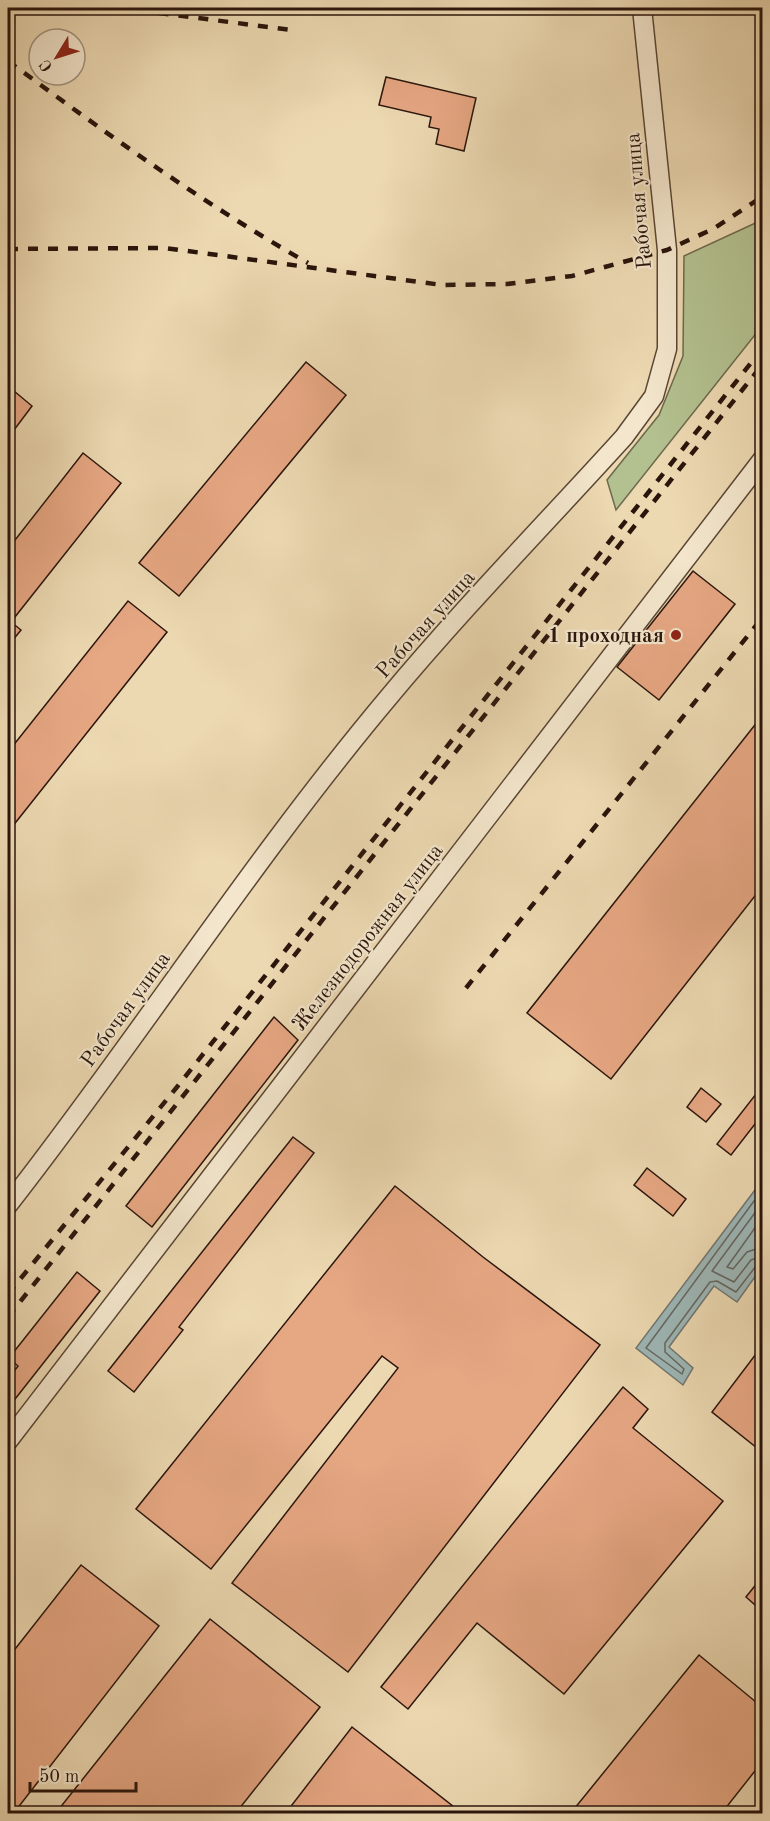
<svg xmlns="http://www.w3.org/2000/svg" width="770" height="1821" font-family="'Old Standard TT',serif">
  <style>
    .green { fill: #b3c08f; stroke: #6e6a4e; stroke-width: 1.5 }
    .water { fill: #9db7b7; stroke: #6f7673; stroke-width: 1.5 }
    .lines { fill: none; stroke-linecap: round; stroke-linejoin: round }
    .shore { stroke: #646662; stroke-width: 1.5 }
    .building { fill: #e6a783; stroke: #2a150c; stroke-width: 1.5 }
    .minor-casing { stroke: #5a4635; stroke-width: 21 }
    .minor { stroke: #f3e6cc; stroke-width: 18 }
    .rail { stroke: #2a150c; stroke-width: 4.5; stroke-dasharray: 10 10; stroke-linecap: butt }
    .poi-dot { fill: #8f2418; stroke: #f3e6cc; stroke-width: 2 }
    .labels { text-anchor: middle; stroke-width: 4.5; stroke-linejoin: round; paint-order: stroke }
    .street-label { font-size: 21px; fill: #2a150c; stroke: #f3e6cc }
    .poi-label { font-size: 21px; font-weight: bold; fill: #2a150c; stroke: #f3e6cc; text-anchor: end }
  </style>
  <rect width="100%" height="100%" fill="#ecd8b1"/>
  <filter id="stains"><feTurbulence type="fractalNoise" baseFrequency=".00333" numOctaves="4"/><feColorMatrix values="0 0 0 0 .2 0 0 0 0 .09 0 0 0 0 .02 0 0 0 .5 -.17"/></filter>
  <radialGradient id="worn" r=".72"><stop offset=".6" stop-color="#630" stop-opacity="0"/><stop offset="1" stop-color="#630" stop-opacity=".3"/></radialGradient>
  <path class="green" d="M762,220V326L616,510L607,480L659,415L683,356L684,256Z"/>
  <path class="water" d="M755,1190L762,1197V1267L737,1302L714,1286L669,1347L693,1368L683,1385L636,1348Z"/>
  <g class="lines">
    <path class="shore" d="M762,1201H754L646,1348L682,1374L684,1369L665,1352V1343L710,1282L717,1281L736,1292L756,1266L762,1264
      M762,1208L757,1210L712,1271L734,1282L751,1260L762,1256
      M762,1218L727,1267L733,1269L747,1252L762,1247"/>
  </g>
  <path class="building" d="M386,77L476,98L464,151L436,144L439,129L429,127L431,117L379,105Z
    M306,362L346,395L179,596L139,563Z
    M8,386L32,406L8,438Z
    M83,453L121,483L11,622L21,630L8,646V549Z
    M693,571L735,604L659,700L617,667Z
    M128,601L167,632L8,832V752Z
    M762,716V887L611,1079L527,1013Z
    M274,1017L298,1040L152,1227L126,1206Z
    M701,1088L721,1104L706,1122L687,1107Z
    M756,1094L762,1099V1115L731,1155L717,1144Z
    M293,1137L314,1153L179,1327L183,1330L134,1392L108,1371Z
    M647,1168L686,1199L673,1216L634,1185Z
    M395,1186L483,1257L600,1345L348,1672L232,1583L398,1368L382,1356L211,1569L136,1509Z
    M77,1272L100,1291L8,1408V1379L18,1366L9,1358Z
    M762,1346V1452L712,1412Z
    M623,1387L648,1409L633,1428L723,1501L564,1694L477,1623L408,1709L381,1687Z
    M81,1565L159,1626L13,1814H8V1658Z
    M762,1577V1611L746,1597Z
    M210,1619L320,1707L235,1814H55Z
    M699,1655L762,1707V1762L721,1814H570Z
    M352,1727L463,1814H285Z"/>
  <g class="lines">
    <g class="minor-casing">
      <path id="minor" d="M8,1205C138,1039 252,860 388,698C463,608 545,524 624,437L654,396L667,349V250L642,8
        M8,1441L762,460"/>
    </g>
    <use href="#minor" class="minor"/>
    <path class="rail" d="M119,8L292,30
      M8,61C106,133 202,203 308,263
      M8,249L165,248L442,285L507,284L572,276L667,250L713,229L762,197
      M466,988L762,618
      M8,1294L177,1087L762,349
      M8,1317L762,365"/>
  </g>
  <circle class="poi-dot" cx="676" cy="635" r="6"/>
  <g class="labels">
    <g class="street-label">
      <text transform="translate(638 201) rotate(-95)" y="7">Рабочая улица</text>
      <text transform="translate(425 624) rotate(-48)" y="7">Рабочая улица</text>
      <text transform="translate(367 937) rotate(-52)" y="7">Железнодорожная улица</text>
      <text transform="translate(125 1009) rotate(-54)" y="7">Рабочая улица</text>
    </g>
    <g class="poi-label">
      <text x="664" y="642">1 проходная</text>
    </g>
  </g>
  <rect width="770" height="1821" fill="none" stroke="#ecd8b1" stroke-width="30"/>
  <rect x="9" y="9" width="752" height="1803" fill="none" stroke="#2a150c" stroke-width="3"/>
  <rect x="15" y="15" width="740" height="1791" fill="none" stroke="#2a150c" stroke-width="1.5"/>
  <g transform="translate(57 57) rotate(232)"><circle r="28" fill="#f3e6cc" stroke="#a3927f" stroke-width="1.5"/>
  <path d="M0-4.5L10 22L0 15L-10 22Z" fill="#8f2418"/>
  <text y="-9" font-size="16" font-weight="bold" text-anchor="middle" fill="#2a150c">С</text>
  </g>
  <path d="M30 1782v9h106v-9" fill="none" stroke="#2a150c" stroke-width="3"/>
  <text x="39" y="1782" font-size="18" fill="#2a150c" stroke="#f3e6cc" stroke-width="4.5" paint-order="stroke">50 m</text>
  <rect width="100%" height="100%" filter="url(#stains)"/>
  <rect width="100%" height="100%" fill="url(#worn)"/>
</svg>
